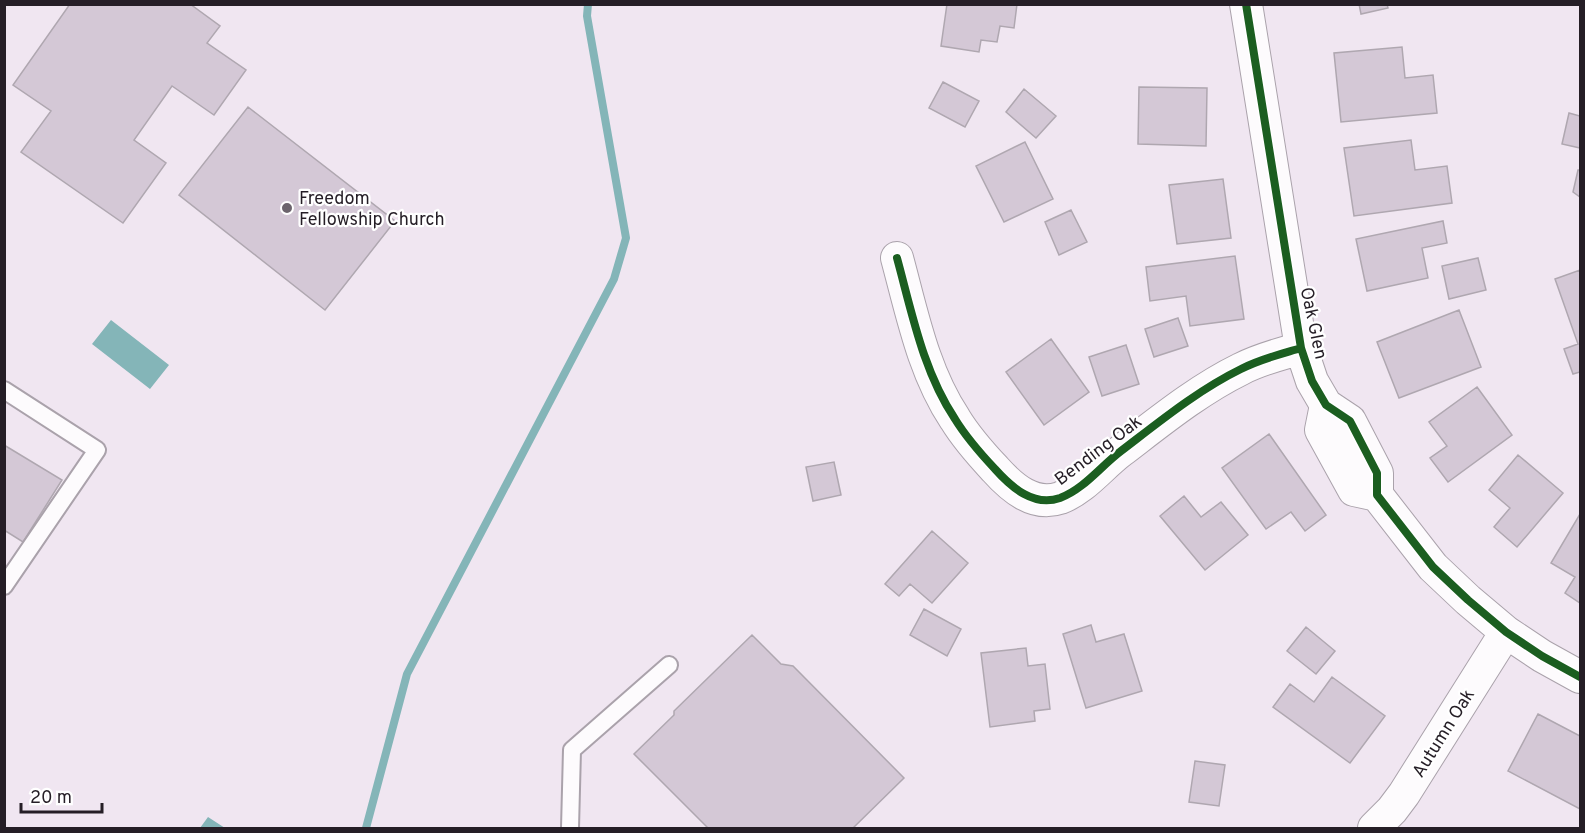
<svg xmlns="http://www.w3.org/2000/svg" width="1585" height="833" font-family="Overpass,sans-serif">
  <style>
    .water { fill: #84b5b8 }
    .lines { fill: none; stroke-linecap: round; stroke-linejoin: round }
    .stream { stroke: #84b5b8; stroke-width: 8 }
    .building { fill: #d4c8d6; stroke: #afa7b0; stroke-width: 1.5 }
    .service-casing { stroke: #aaa2ab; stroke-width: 20 }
    .minor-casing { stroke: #aaa2ab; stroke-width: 34 }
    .service { stroke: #fdfbfd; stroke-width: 16 }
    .minor { stroke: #fdfbfd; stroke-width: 32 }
    .cycleway-casing { stroke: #fff; stroke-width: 11 }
    .cycleway { stroke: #1b5e20; stroke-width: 8 }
    .poi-dot { fill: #6c646d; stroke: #fff; stroke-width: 2 }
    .labels { text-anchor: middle; stroke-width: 4.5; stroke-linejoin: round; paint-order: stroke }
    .poi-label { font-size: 18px; fill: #251e26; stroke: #fff; text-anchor: start }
    .street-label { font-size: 18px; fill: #251e26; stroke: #fff }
  </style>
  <rect width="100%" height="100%" fill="#f0e6f1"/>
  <path class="water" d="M111,320L169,365L150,389L92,344Z
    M208,817L225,828H200Z"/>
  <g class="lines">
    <path class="stream" d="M366,828L407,674L614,279L626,238L587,16L588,4"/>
  </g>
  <path class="building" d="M70,4H190L220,26L207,43L246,70L214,115L172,86L134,140L166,163L123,223L21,152L51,111L13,85Z
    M947,4H1017L1014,28L1000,26L997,42L981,40L979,52L941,46Z
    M1359,4H1387L1388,8L1361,14Z
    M1402,47L1405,78L1433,75L1437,113L1341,122L1334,53Z
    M943,82L979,101L965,127L929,108Z
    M1139,87L1207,88L1206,146L1138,144Z
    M1024,89L1056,116L1036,138L1006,112Z
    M248,107L395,221L325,310L179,195Z
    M1569,113L1580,116V148L1562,144Z
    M1411,140L1415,170L1447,166L1452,203L1354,216L1344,148Z
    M1025,142L1053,199L1004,222L976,166Z
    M1578,170H1580V197L1573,192Z
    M1223,179L1231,238L1177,244L1169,185Z
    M1071,210L1087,242L1059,255L1045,222Z
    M1443,221L1447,243L1422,248L1428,278L1367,291L1356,239Z
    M1235,256L1244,319L1190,326L1186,296L1150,301L1146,267Z
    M1478,258L1486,290L1449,299L1442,266Z
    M1580,270V372L1573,374L1564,349L1578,344L1555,279Z
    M1459,310L1481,367L1399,398L1377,342Z
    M1178,318L1188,346L1154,357L1145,329Z
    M1051,339L1089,392L1044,425L1006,372Z
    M1126,345L1139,384L1102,396L1089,357Z
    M1477,387L1512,435L1448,482L1430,458L1447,446L1429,422Z
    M1269,434L1326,515L1305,531L1291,512L1266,529L1222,468Z
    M4,445L62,480L23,542L4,530Z
    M1518,455L1563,493L1517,547L1494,527L1510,508L1489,490Z
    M834,462L841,495L813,501L806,467Z
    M1184,496L1201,517L1221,502L1248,535L1205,570L1160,516Z
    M1580,514V603L1565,593L1575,577L1551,563Z
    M932,531L968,563L932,603L910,584L899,596L885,584Z
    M924,609L961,629L947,656L910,635Z
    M1091,625L1096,642L1124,634L1142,691L1086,708L1063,634Z
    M1306,627L1335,651L1316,674L1287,651Z
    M752,635L781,664L793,666L904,778L853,828H708L634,754L674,715V711Z
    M1026,648L1028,666L1045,664L1050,709L1034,711L1035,721L990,727L981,653Z
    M1332,677L1385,716L1350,763L1273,707L1290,684L1314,702Z
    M1538,714L1580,736V809L1508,771Z
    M1195,761L1225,765L1219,806L1189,802Z"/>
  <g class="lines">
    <g class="service-casing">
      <path id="service" d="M4,390L97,450L4,586
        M570,828L572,750L669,665"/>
    </g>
    <g class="minor-casing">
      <path id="minor" d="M1246,4L1301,348L1312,381L1326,405L1350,421L1377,473V495L1433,567L1468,600L1506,632L1542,656L1580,677
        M897,258C912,313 923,371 955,419C966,437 980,453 995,469C1012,488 1034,507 1060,498C1084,489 1101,466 1121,451C1159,422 1198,390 1241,369C1260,359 1281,354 1301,348
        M1326,405L1321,430L1354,490L1377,495
        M1374,828L1392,810L1404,794L1506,632"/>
    </g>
    <use href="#service" class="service"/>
    <use href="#minor" class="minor"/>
    <g class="cycleway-casing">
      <path id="cycleway" d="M1246,4L1301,348L1312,381L1326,405L1350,421L1377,473V495L1433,567L1468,600L1506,632L1542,656L1580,677
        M897,258C912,313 923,371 955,419C966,437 980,453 995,469C1012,488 1034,507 1060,498C1084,489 1101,466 1121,451C1159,422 1198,390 1241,369C1260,359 1281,354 1301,348"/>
    </g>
    <use href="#cycleway" class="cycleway"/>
  </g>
  <circle class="poi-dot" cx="287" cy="208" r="6"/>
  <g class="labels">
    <g class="poi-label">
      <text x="299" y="204">Freedom<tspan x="299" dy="21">Fellowship Church</tspan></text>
    </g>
    <g class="street-label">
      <text transform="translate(1314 323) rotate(78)" y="6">Oak Glen</text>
      <text transform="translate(1098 450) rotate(-37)" y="6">Bending Oak</text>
      <text transform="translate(1443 733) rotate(-58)" y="6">Autumn Oak</text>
    </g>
  </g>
  <rect width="1585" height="833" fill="none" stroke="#251e26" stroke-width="12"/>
  <path d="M21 803v9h81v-9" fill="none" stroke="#251e26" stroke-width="3"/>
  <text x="30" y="803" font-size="18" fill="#251e26" stroke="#ffffff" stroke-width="4.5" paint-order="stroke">20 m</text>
</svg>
